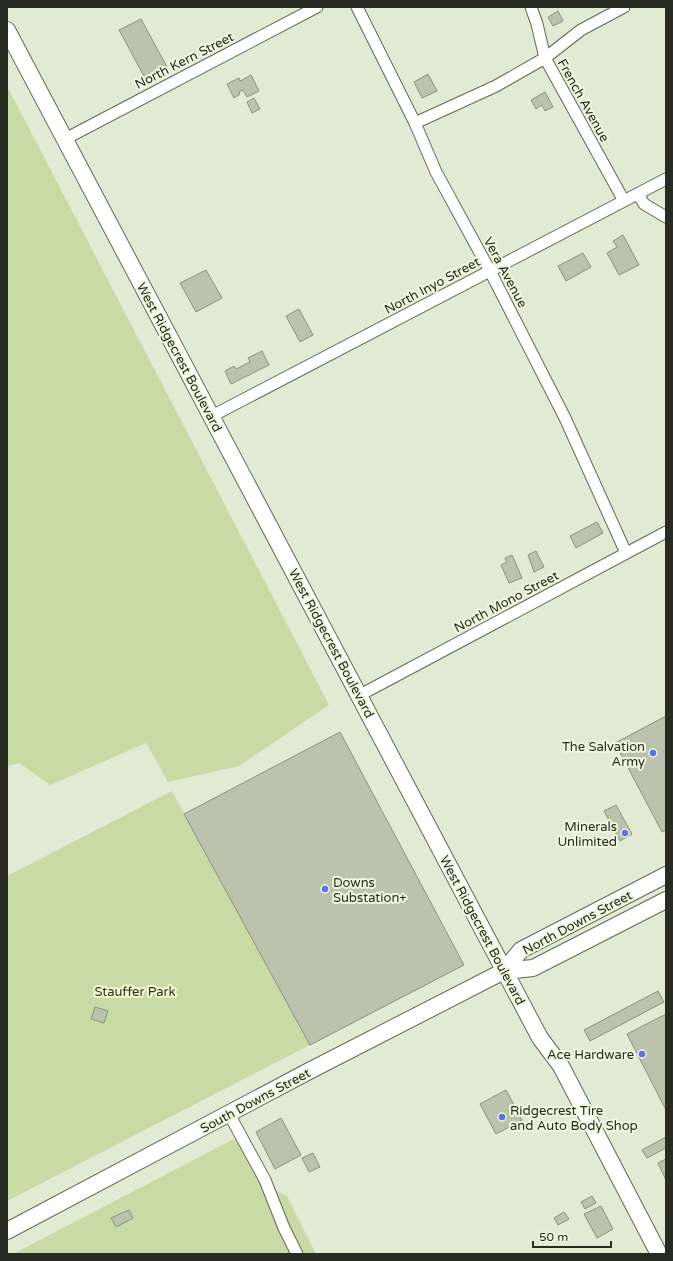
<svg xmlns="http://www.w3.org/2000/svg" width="673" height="1261" font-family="'Varela Round',sans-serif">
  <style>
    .green { fill: #c9dba4 }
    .building { fill: #bbc3ac; stroke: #8b937d }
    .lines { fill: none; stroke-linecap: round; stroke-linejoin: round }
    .street-casing { stroke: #626954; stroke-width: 13 }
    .secondary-casing { stroke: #626954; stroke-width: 18 }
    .street { stroke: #fff; stroke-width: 11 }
    .secondary { stroke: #fff; stroke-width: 16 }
    .poi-dot { fill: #5f71e9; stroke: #eff7df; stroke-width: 1.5 }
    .labels { text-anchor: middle; stroke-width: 4; stroke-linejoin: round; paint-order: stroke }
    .street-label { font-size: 13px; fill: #282b22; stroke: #eff7df }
    .poi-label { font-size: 13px; fill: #282b22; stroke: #eff7df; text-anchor: end }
    .park-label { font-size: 13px; fill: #2d3a07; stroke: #eff7df }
  </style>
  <rect width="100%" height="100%" fill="#e1ead2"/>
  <path class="green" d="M7,86L329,705L239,766L168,782L146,743L50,785L19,763L7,766Z
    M172,791L310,1045L7,1201V876Z
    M236,1138L259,1174L273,1189L287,1196L316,1254H13Z"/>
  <path class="building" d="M558,11L563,21L553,26L548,17Z
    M141,19L167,67L145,78L119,30Z
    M428,74L437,91L422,98L414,82Z
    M251,75L259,91L247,97L243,90L239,92L240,94L234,98L227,84L239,78L240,81Z
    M545,92L553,107L545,111L542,105L536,109L531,100Z
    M254,98L260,109L252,113L247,102Z
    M623,235L639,265L619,275L607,253L617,247L613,241Z
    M583,253L591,267L566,281L558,266Z
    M206,270L222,298L196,312L180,283Z
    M299,309L313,335L300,342L286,316Z
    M262,351L269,365L231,384L225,371L234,366L236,369L250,362L248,358Z
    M597,522L603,533L576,548L570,536Z
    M536,551L544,567L534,572L528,555Z
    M512,555L522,578L509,583L501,565L507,562L505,558Z
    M666,716V830L662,832L615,743Z
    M340,732L464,965L310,1045L184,814Z
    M616,805L632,834L620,841L604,811Z
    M658,991L664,1002L590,1041L584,1030Z
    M95,1007L108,1011L104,1023L91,1019Z
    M666,1014V1110L627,1034Z
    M506,1090L522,1120L496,1134L480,1104Z
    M281,1118L301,1155L275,1169L256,1132Z
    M666,1137V1148L647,1158L642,1150Z
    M313,1153L320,1167L309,1172L302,1158Z
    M666,1159V1180L658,1163Z
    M592,1196L596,1203L585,1209L581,1202Z
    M601,1206L613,1229L597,1238L584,1214Z
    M129,1210L133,1218L116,1227L111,1218Z
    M564,1212L569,1219L558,1225L554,1218Z"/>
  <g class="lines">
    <g class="street-casing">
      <path id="street" d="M357,7L415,123L436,172L490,271L565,418L626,553
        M531,7L537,24L545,58L624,201
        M415,123L496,86L545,58L581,30L624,7
        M65,139L317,7
        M638,194L644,204L666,217
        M212,416L666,179
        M360,695L666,532
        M229,1114L265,1180L284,1228L297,1254"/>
    </g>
    <g class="secondary-casing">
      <path id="secondary" d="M7,30L540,1038L561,1066L659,1254
        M504,971L521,950L666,875
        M7,1231L311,1070L504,971L533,968L666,900"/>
    </g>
    <use href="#street" class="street"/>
    <use href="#secondary" class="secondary"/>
  </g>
  <g class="poi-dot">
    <circle cx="653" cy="753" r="4"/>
    <circle cx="625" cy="833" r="4"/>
    <circle cx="325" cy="889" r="4"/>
    <circle cx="642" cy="1054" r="4"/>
    <circle cx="502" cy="1117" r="4"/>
  </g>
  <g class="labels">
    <g class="street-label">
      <text transform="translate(184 60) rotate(-27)" y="5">North Kern Street</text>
      <text transform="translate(584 100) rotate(61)" y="5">French Avenue</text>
      <text transform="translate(506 272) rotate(62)" y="5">Vera Avenue</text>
      <text transform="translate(432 285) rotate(-28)" y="5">North Inyo Street</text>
      <text transform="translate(180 357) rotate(62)" y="5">West Ridgecrest Boulevard</text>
      <text transform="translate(506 601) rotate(-28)" y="5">North Mono Street</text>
      <text transform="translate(332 643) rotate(62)" y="5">West Ridgecrest Boulevard</text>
      <text transform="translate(577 922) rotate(-28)" y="5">North Downs Street</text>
      <text transform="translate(483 930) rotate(62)" y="5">West Ridgecrest Boulevard</text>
      <text transform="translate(255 1100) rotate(-28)" y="5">South Downs Street</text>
    </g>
    <g class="poi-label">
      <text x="645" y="751">The Salvation<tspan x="645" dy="15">Army</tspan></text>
      <text x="617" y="831">Minerals<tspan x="617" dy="15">Unlimited</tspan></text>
      <text x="333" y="887" text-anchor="start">Downs<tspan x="333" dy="15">Substation+</tspan></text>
      <text x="634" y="1059">Ace Hardware</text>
      <text x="510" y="1115" text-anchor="start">Ridgecrest Tire<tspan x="510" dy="15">and Auto Body Shop</tspan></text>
    </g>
    <g class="park-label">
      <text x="135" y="996">Stauffer Park</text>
    </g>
  </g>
  <rect width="673" height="1261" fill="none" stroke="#282b22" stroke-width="16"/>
  <path d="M533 1241v6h78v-6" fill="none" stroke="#282b22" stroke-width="2"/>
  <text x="539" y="1241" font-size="12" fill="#282b22" stroke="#eff7df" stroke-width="3" paint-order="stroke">50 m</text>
</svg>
